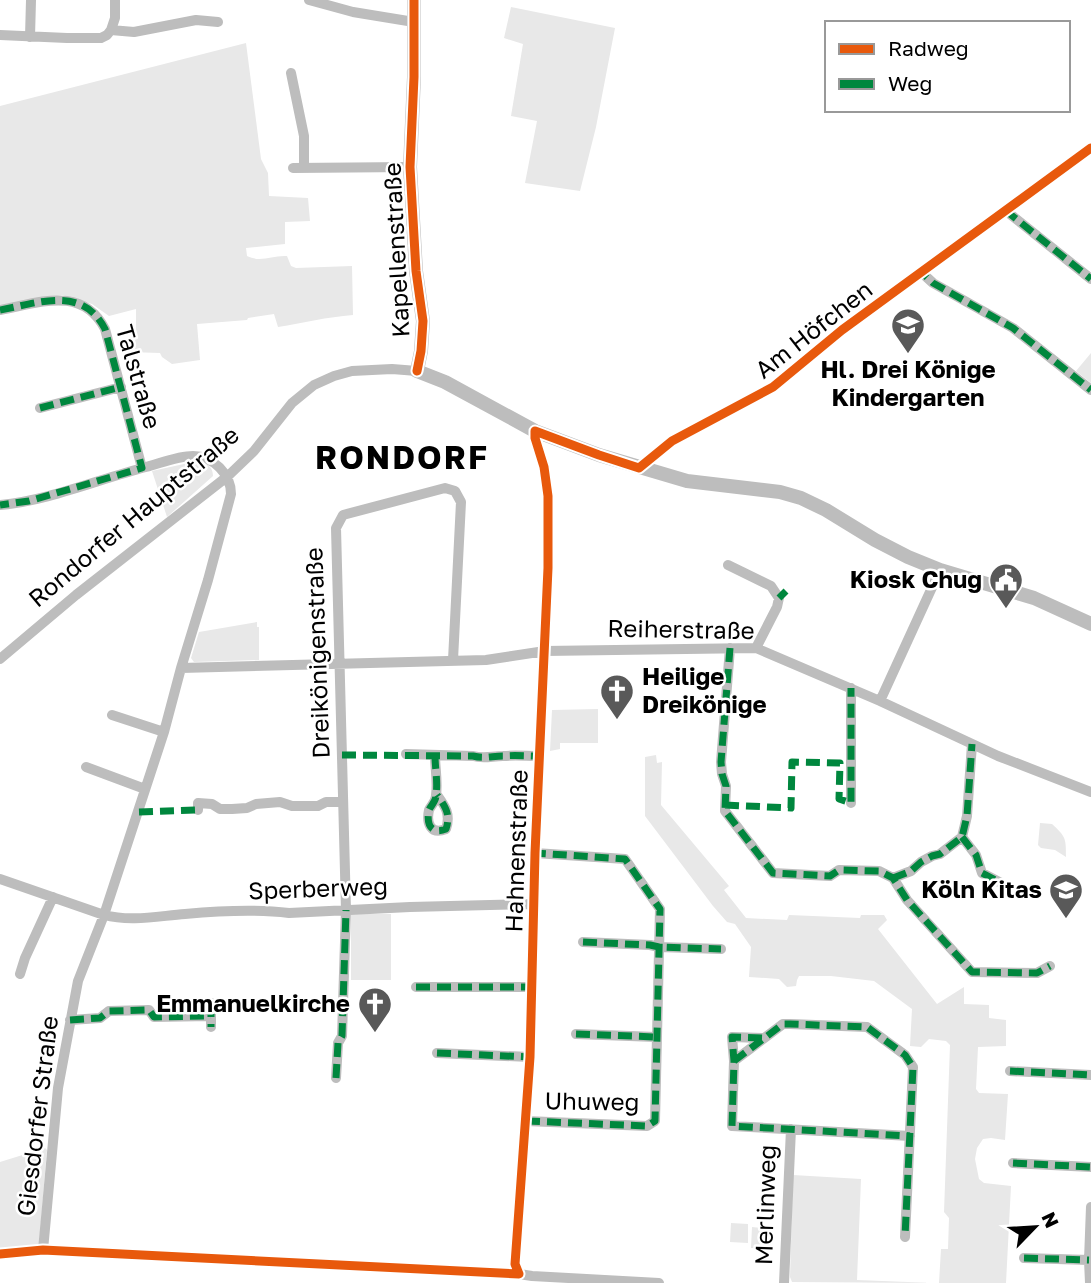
<svg xmlns="http://www.w3.org/2000/svg" width="1091" height="1283" font-family="'Golos Text',sans-serif">
  <style>
    .green { fill: #e8e8e8 }
    .lines { fill: none; stroke-linecap: round; stroke-linejoin: round }
    .minor { stroke: #bdbdbd; stroke-width: 10 }
    .major { stroke: #bdbdbd; stroke-width: 14 }
    .quiet { stroke: #00873e; stroke-width: 7; stroke-dasharray: 14 7; stroke-linecap: butt }
    .cycleway-casing { stroke: #fff; stroke-width: 13 }
    .cycleway { stroke: #e8590c; stroke-width: 9 }
    .labels { text-anchor: middle; stroke-width: 5; stroke-linejoin: round; paint-order: stroke }
    .street-label { font-size: 24px; fill: #000; stroke: #fff }
    .poi-label { font-size: 24px; font-weight: bold; fill: #000; stroke: #fff; text-anchor: end }
    .district-label { font-size: 32px; font-weight: bold; letter-spacing: 2px; fill: #000; stroke: #fff }
  </style>
  <rect width="100%" height="100%" fill="#fff"/>
  <path class="green" d="M511,7L615,28L596,127L580,191L525,183L537,121L511,116L523,44L504,38Z
    M246,43L261,159L268,173L269,196L308,198L310,221L285,222V244L246,248L247,256C261,263 272,255 287,256L291,266L296,268L352,266L353,315C327,317 303,323 278,327L274,314L248,318L247,320L197,324L200,360L172,364L162,357L160,353L129,352L136,328V309L109,316L92,304L62,295L0,306V106Z
    M1091,353V383L1076,371Z
    M193,462C203,462 213,464 213,476L167,517L152,471Z
    M257,622V627H259V660L194,662L191,658L199,632Z
    M598,709V743H560V749L550,751L552,710Z
    M656,755L657,763L662,762L661,805L729,886L724,890L746,918L787,920L789,915L860,918L861,915H884L887,920L878,929L937,1004L964,987V1004L989,1005V1018L1006,1020V1046L978,1047L976,1089L979,1093L1008,1094L1005,1140L991,1138L983,1139L977,1148L975,1159L979,1179L984,1183L1011,1186L1006,1283H939L941,1249H948L949,1218L944,1212L950,1045L946,1041L929,1039L921,1047L910,1046L912,1009L874,981L831,976H799L797,980L796,986L787,987L779,979L749,977L751,947L735,924L727,922L713,906L645,816V757Z
    M1040,823L1052,824C1066,837 1066,838 1066,857L1055,850L1041,848L1038,845Z
    M351,914H391V980H351Z
    M45,1148L47,1150L39,1244L34,1247L0,1250V1162Z
    M793,1175L861,1179L857,1280L933,1283L792,1282L790,1277Z
    M731,1223L748,1224V1243L730,1242Z
    M752,1227L761,1228L760,1248H751Z"/>
  <g class="lines">
    <path class="minor" d="M309,0L353,12L414,22
      M111,30L134,32L196,20L218,22
      M0,35L67,38H101L107,35L111,30L115,18V0
      M30,37L31,0
      M291,73L304,136V167
      M293,168L410,167
      M921,272L933,283L1013,328L1091,390
      M0,310C39,303 82,285 105,329L142,468
      M40,408L121,387
      M535,431V438L544,467L548,496V568L535,853L530,1057L515,1264L519,1274L532,1276L659,1283
      M639,468L672,441L773,387L842,330L1005,210L1091,279
      M0,505C48,501 99,479 146,467C161,463 178,456 193,456C213,456 231,474 231,494L208,580L181,668L164,732L104,915L78,981L58,1088L43,1250
      M728,565L771,586L779,598L777,607L756,648
      M730,648L721,762L722,774L726,786L725,811L773,873L830,876L839,870L879,871L893,878L907,900L972,972L1037,973L1050,966
      M0,659L76,595L228,476L254,451L292,403L314,385L334,376L352,371L392,369L417,371
      M181,668L486,660L545,651L756,648L880,701L998,756L1091,792
      M851,688V803
      M880,701L940,570
      M112,715L164,732
      M406,754L473,756C484,759 492,756 503,756C515,755 527,756 539,756
      M435,755C435,768 438,782 436,795C436,802 431,805 429,810C426,824 431,835 446,829C451,814 445,806 437,795
      M86,767L145,789
      M198,810V803L212,804L220,809H232L247,808L256,804L280,802L292,806H318L326,802H343
      M962,837L976,855L982,873L1001,883
      M893,878L911,871L921,862L932,856L940,854L962,837L967,816L972,744
      M0,879L104,915C131,922 158,916 185,914C217,911 258,909 289,913L410,907L534,904
      M583,942L650,945L659,947L721,949
      M20,974L25,958L53,897
      M416,987H532
      M211,1003V1027
      M70,1020L100,1018L109,1011L149,1010L154,1017L211,1016
      M576,1034L656,1037
      M762,1038L732,1037L734,1061L732,1126L910,1136
      M437,1053L530,1057
      M734,1061L783,1024H790L867,1027L905,1055L913,1067L905,1237
      M1010,1071L1091,1075
      M336,1078L338,1043L342,1036L346,910L336,528L343,515L445,488L455,491L461,502L453,660
      M526,1121L647,1126L655,1121L660,909L625,859L535,853
      M1013,1163L1091,1167
      M1024,1258L1089,1260
      M784,1283L791,1129
      M1090,1283L1089,1260L1091,1207"/>
    <path class="major" d="M414,0V77L410,167L416,271L423,321L421,351L417,371L445,382L535,431L599,455L687,481L780,492L801,498L826,510L875,540L908,557L940,570L1034,598L1091,624"/>
    <path class="quiet" d="M1005,210L1091,279
      M926,269L921,272L933,283L1013,328L1091,390
      M0,310C39,303 82,285 105,329L142,468L29,501L0,505
      M40,408L121,387
      M779,598L786,591
      M730,648L721,762L722,774L726,786L725,811L773,873L830,876L839,870L879,871L893,878L907,900L972,972L1037,973L1050,966
      M342,755L473,756C484,759 492,756 503,756C515,755 527,756 539,756
      M435,755C435,768 438,782 436,795C436,802 431,805 429,810C426,824 431,835 446,829C451,814 445,806 437,795
      M725,805L791,808L792,762L840,763L839,799L851,803V688
      M139,812L198,810
      M962,837L976,855L982,873L1001,883
      M893,878L911,871L921,862L932,856L940,854L962,837L967,816L972,744
      M583,942L650,945L659,947L721,949
      M416,987H532
      M211,1003V1027
      M70,1020L100,1018L109,1011L149,1010L154,1017L211,1016
      M576,1034L656,1037
      M762,1038L732,1037L734,1061L732,1126L910,1136
      M437,1053L530,1057
      M734,1061L783,1024H790L867,1027L905,1055L913,1067L905,1237
      M1010,1071L1091,1075
      M336,1078L338,1043L342,1036L346,910
      M526,1121L647,1126L655,1121L660,909L625,859L535,853
      M1013,1163L1091,1167
      M1024,1258L1089,1260"/>
    <g class="cycleway-casing">
      <path id="cycleway" d="M414,0V77L410,167L416,271L423,321L421,351L417,371
        M0,1254L43,1250L519,1274L515,1264L530,1057L535,853L548,568V496L544,467L535,438V431L599,455L639,468L672,441L773,387L842,330L1091,148"/>
    </g>
    <use href="#cycleway" class="cycleway"/>
  </g>
  <defs>
    <g id="school-pin" transform="scale(1.75)"><path d="M0 17L-7.5 6A9.5 9.5 0 1 1 7.5 6Z" fill="#595959" stroke="#fff"/><path d="M0-5L7-2L0 1L-7-2ZM-4 1L0 2.5L4 1V4Q0 6-4 4Z" fill="#fff"/></g>
    <g id="civic-pin" transform="scale(1.75)"><path d="M0 17L-7.5 6A9.5 9.5 0 1 1 7.5 6Z" fill="#595959" stroke="#fff"/><path d="M-.6-6.5H3V-4.5H.6V-3L4-1V1h2V6H-6V1h2V-1L-.6-3ZM-1.2 2.5V6h2.4V2.5Z" fill="#fff"/></g>
    <g id="church-pin" transform="scale(1.75)"><path d="M0 17L-7.5 6A9.5 9.5 0 1 1 7.5 6Z" fill="#595959" stroke="#fff"/><path d="M-1.2-6h2.4v3.5h3.3v2.4h-3.3V6h-2.4V-.1h-3.3v-2.4h3.3Z" fill="#fff"/></g>
  </defs>
  <g fill-rule="evenodd">
    <use href="#school-pin" x="908" y="325"/>
    <use href="#civic-pin" x="1006" y="580"/>
    <use href="#church-pin" x="617" y="691"/>
    <use href="#school-pin" x="1066" y="890"/>
    <use href="#church-pin" x="375" y="1004"/>
  </g>
  <g class="labels">
    <g class="street-label">
      <text transform="translate(397 250) rotate(-93)" y="8">Kapellenstraße</text>
      <text transform="translate(814 330) rotate(-38)" y="8">Am Höfchen</text>
      <text transform="translate(138 377) rotate(74)" y="8">Talstraße</text>
      <text transform="translate(134 517) rotate(-40)" y="8">Rondorfer Hauptstraße</text>
      <text transform="translate(681 630) rotate(1)" y="8">Reiherstraße</text>
      <text transform="translate(318 653) rotate(-92)" y="8">Dreikönigenstraße</text>
      <text transform="translate(517 851) rotate(-88)" y="8">Hahnenstraße</text>
      <text transform="translate(318 889) rotate(-2)" y="8">Sperberweg</text>
      <text transform="translate(592 1102) rotate(1)" y="8">Uhuweg</text>
      <text transform="translate(38 1116) rotate(-83)" y="8">Giesdorfer Straße</text>
      <text transform="translate(766 1205) rotate(-88)" y="8">Merlinweg</text>
    </g>
    <g class="poi-label">
      <text x="908" y="378" text-anchor="middle">Hl. Drei Könige<tspan x="908" dy="28">Kindergarten</tspan></text>
      <text x="982" y="588">Kiosk Chug</text>
      <text x="642" y="685" text-anchor="start">Heilige<tspan x="642" dy="28">Dreikönige</tspan></text>
      <text x="1042" y="898">Köln Kitas</text>
      <text x="350" y="1012">Emmanuelkirche</text>
    </g>
    <g class="district-label">
      <text x="402" y="469">RONDORF</text>
    </g>
  </g>
  <rect x="825" y="21" width="245" height="91" fill="#ffffff" stroke="#999999" stroke-width="2"/>
  <rect x="839" y="44" width="35" height="10" fill="#e8590c" stroke="#999999" stroke-width="2"/>
  <text x="888" y="56" font-size="21" fill="#000000">Radweg</text>
  <rect x="839" y="79" width="35" height="10" fill="#00873e" stroke="#999999" stroke-width="2"/>
  <text x="888" y="91" font-size="21" fill="#000000">Weg</text>
  <g transform="translate(1035 1227) rotate(65)" stroke="#ffffff" stroke-width="5" paint-order="stroke">
  <path d="M0-5L12 26L0 18L-12 26Z" fill="#000000"/>
  <text y="-10" font-size="19" font-weight="bold" text-anchor="middle" fill="#000000">N</text>
  </g>
</svg>
